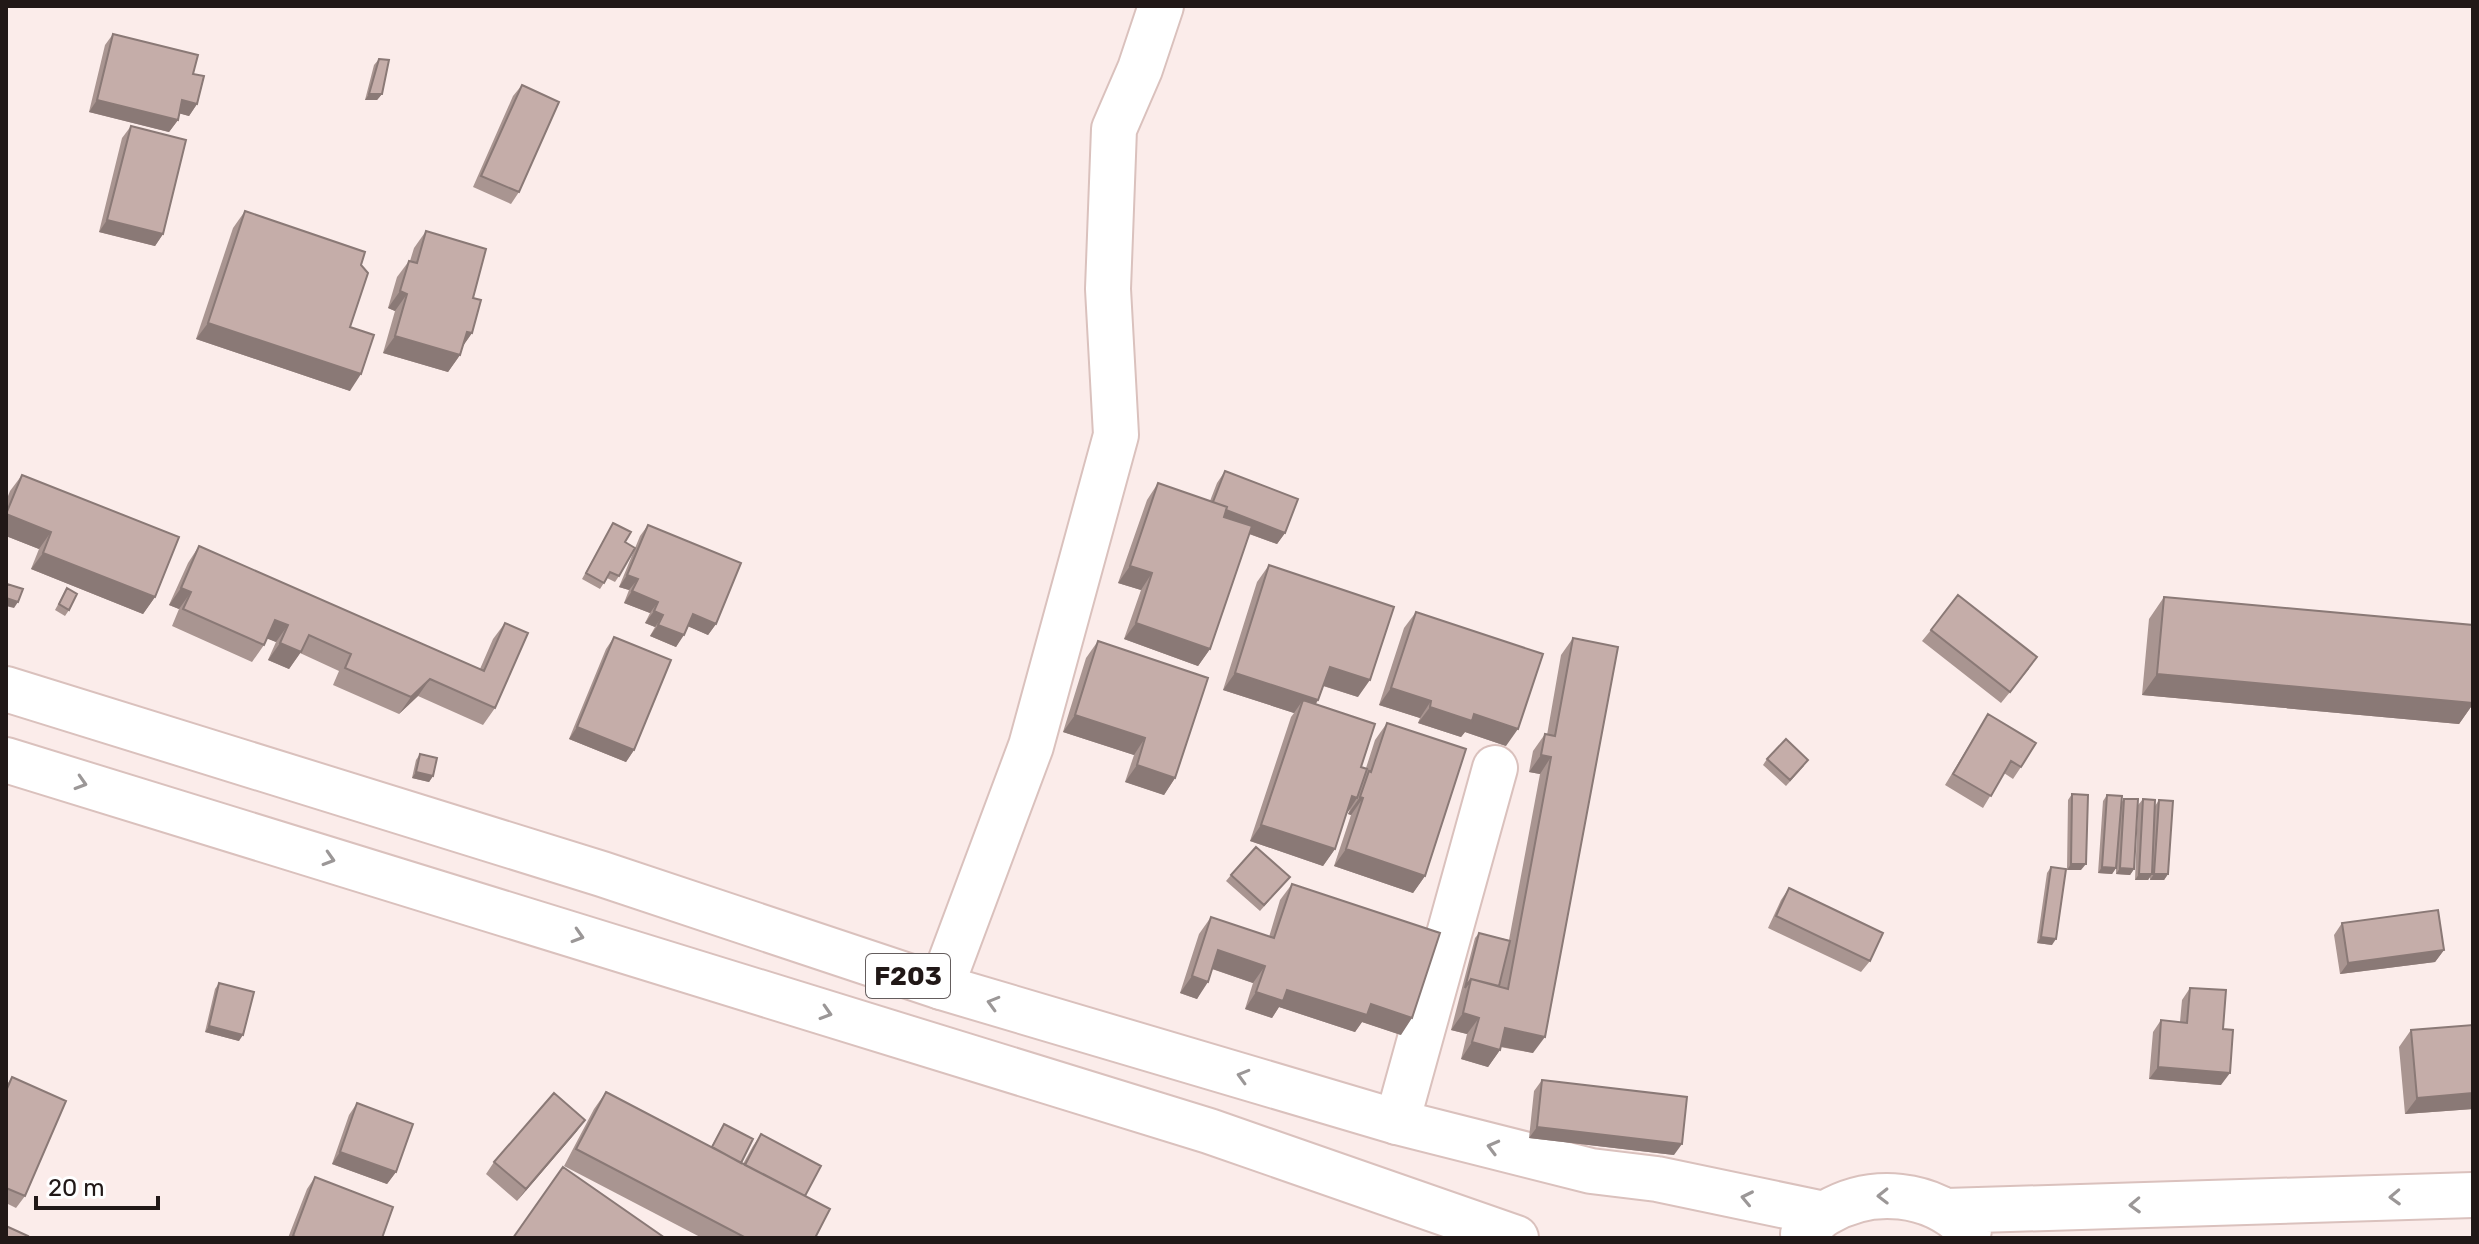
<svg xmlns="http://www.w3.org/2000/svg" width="2479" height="1244" font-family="Rubik,sans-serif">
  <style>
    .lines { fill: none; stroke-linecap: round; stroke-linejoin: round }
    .minor-casing { stroke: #dac1bd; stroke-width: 48 }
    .major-casing { stroke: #dac1bd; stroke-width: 48 }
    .minor { stroke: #fff; stroke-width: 44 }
    .major { stroke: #fff; stroke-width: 44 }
    .wall { fill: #a99591 }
    .shaded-wall { fill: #8a7976 }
    .building { fill: #c5ada9; stroke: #8a7976; stroke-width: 2 }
    .oneway { stroke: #9b9797 }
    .labels { text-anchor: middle; stroke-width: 7; stroke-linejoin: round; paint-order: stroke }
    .shield { fill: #fff; stroke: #645d5d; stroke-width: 2 }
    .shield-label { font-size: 26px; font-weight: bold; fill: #211817 }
  </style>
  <rect width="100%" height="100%" fill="#fbecea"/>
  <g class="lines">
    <g class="minor-casing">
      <path id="minor" d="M941,987L1031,746L1116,435L1108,289L1114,129L1140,69L1161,6
        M1397,1122L1495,768"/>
    </g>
    <g class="major-casing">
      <path id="major" d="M6,689L602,874L941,987L1397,1122L1591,1171L1657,1179L1824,1214
        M6,760L1209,1131L1516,1238
        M1946,1211L2473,1195
        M1803,1234C1810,1227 1817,1218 1826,1213C1872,1186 1931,1191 1969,1230"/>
    </g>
    <use href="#minor" class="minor"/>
    <use href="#major" class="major"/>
  </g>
  <path class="wall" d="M113,34L193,74L197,104L189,116L179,113L178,120L169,132L89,112L105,45Z
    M379,59L382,94L377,100H365L374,65Z
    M522,85L519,192L511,204L473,187L513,96Z
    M131,126L163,234L155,246L99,232L122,138Z
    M245,211L361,265L350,327V391L196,339L233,228Z
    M426,231L473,298L472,333L463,346L460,355L448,372L383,353L395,311L388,308L397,277L409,261H410L414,248Z
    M1225,471L1285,533L1277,544L1249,534L1210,649L1198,666L1124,639L1141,590L1118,583L1147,500L1158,483L1210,501L1217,483Z
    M22,475L155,597L143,614L31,569L39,549L6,536V501L10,491Z
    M613,523L625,542L619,576L615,582L607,578L600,589L582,579Z
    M648,525L716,624L708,635L688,626L676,647L650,636L655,627L645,623L650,613L624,603L629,590L619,587L640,536Z
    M199,546L480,669L493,639L505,623L495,708L483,725L418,696L399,714L333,685L339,671L300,653L289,669L268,660L276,642L267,638L264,645L252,662L172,626L179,609L169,605L188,563Z
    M1269,565L1358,697L1323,686L1318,700L1316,704L1361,767L1366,768L1375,740L1387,723L1425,876L1413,893L1334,866L1351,815L1348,814L1350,809L1346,814L1335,849L1323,866L1250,841L1291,717L1294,713L1223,690L1257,582Z
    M67,588L69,610L65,616L55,610Z
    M2164,597L2473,625V704L2459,724L2142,695L2149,619Z
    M1416,612L1506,746L1465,732L1461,737L1418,723L1420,718L1379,705L1404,628Z
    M1931,630L2029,669L2001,703L1922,641Z
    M614,637L634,750L626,762L569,739L606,649Z
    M1573,638L1533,1053L1500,1047V1050L1488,1067L1461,1059L1467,1034L1451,1030L1475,938L1479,933L1509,940L1540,774L1529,772L1533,751L1545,734L1547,735L1561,655Z
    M1098,641L1175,778L1164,795L1125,782L1134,755L1063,732L1086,658Z
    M1988,714L2021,767L2013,779L2004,773L1983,808L1945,785Z
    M420,754L433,776L429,782L412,778L416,760Z
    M1767,759L1804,766L1786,786L1763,765Z
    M2072,794L2081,870H2067L2068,800Z
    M2107,795L2121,803L2124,799L2134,869L2130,875L2116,874V868L2112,874L2098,873L2103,801Z
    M2143,799L2155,806L2159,800L2168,874L2164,880H2150V877L2148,880H2135L2138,805Z
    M2051,867L2052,945L2037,943L2047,873Z
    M1231,875L1285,883L1260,911L1226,881Z
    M1292,884L1401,1035L1362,1022L1355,1032L1279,1007L1272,1018L1245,1009L1253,983L1212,969L1197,999L1180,993L1199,934L1211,917L1269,937L1280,900Z
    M1789,888L1870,961L1861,972L1768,928L1781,900Z
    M2342,923L2444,950L2435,962L2340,974L2334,935Z
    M219,983L239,1041L205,1032L215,989Z
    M2190,988L2223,1029L2221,1085L2149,1079L2153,1032L2161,1020L2180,1022L2182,1000Z
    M2473,1025V1109L2405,1114L2399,1047L2411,1030Z
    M12,1077L25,1196L16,1208L6,1203V1086Z
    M1542,1080L1674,1155L1529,1138L1534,1091Z
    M606,1092L711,1147L724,1124L741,1163L743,1164L753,1146L761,1134L805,1196L815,1238H702L564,1166L594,1109Z
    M357,1103L396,1172L387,1184L332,1164L349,1115Z
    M577,1131L517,1201L486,1174L494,1162Z
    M315,1177L382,1238H288L307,1189Z"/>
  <path class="shaded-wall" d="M369,94H382L377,100H365Z
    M97,100L178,120L169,132L89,112Z
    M182,100L197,104L189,116L174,112Z
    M107,220L163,234L155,246L99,232Z
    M400,291L407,294L395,311L388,308Z
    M208,323L361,374L350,391L196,339Z
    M467,332L472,333L460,350Z
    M395,336L460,355L448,372L383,353Z
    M1212,505L1285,533L1277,544L1204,517Z
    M6,514L51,532L39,549L6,536Z
    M43,553L155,597L143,614L31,569Z
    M1130,566L1152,573L1141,590L1118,583Z
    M627,575L638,579L629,590L619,587Z
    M181,588L191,592L179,609L169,605Z
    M632,591L658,602L650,613L624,603Z
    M6,598L18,602L14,608L6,606Z
    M654,611L663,615L655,627L645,623Z
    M693,614L716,624L708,635L685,625Z
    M275,620L288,625L276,642L263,637Z
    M1136,623L1210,649L1198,666L1124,639Z
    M658,625L684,635L676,647L650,636Z
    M280,643L301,652L289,669L268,660Z
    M1330,667L1370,680L1358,697L1318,684Z
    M1235,673L1318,700L1306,717L1303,700L1294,713L1223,690Z
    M2157,674L2473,703V704L2459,724L2142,695Z
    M430,679L418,696L399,714L411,697Z
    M1391,688L1431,701L1420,718L1379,705Z
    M1430,707L1474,714L1518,729L1506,746L1465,732L1461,737L1418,723Z
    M1075,715L1145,738L1134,755L1063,732Z
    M577,727L634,750L626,762L569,739Z
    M1541,755L1551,757L1540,774L1529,772Z
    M1137,765L1175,778L1164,795L1125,782Z
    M416,772L433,776L429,782L412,778Z
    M1352,796L1357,798L1346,815Z
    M1360,797L1363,798L1351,815L1348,814Z
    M1261,825L1335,849L1323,866L1250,841Z
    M1346,849L1425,876L1413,893L1334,866Z
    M2071,864H2086L2081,870H2067Z
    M2102,867L2116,868L2112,874L2098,873Z
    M2120,868L2134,869L2130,875L2116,874Z
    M2139,874H2152L2148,880H2135Z
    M2154,874H2168L2164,880H2150Z
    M2041,937L2056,939L2052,945L2037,943Z
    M1218,950L1265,966L1253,983L1207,967Z
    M2444,950L2435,962L2340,974L2348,963Z
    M1192,976L1208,982L1197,999L1180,993Z
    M1287,990L1371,1004L1412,1018L1401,1035L1362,1022L1355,1032L1279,1007L1272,1018L1245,1009L1256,992Z
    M1463,1013L1479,1018L1467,1034L1451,1030Z
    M209,1026L243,1035L239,1041L205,1032Z
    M1505,1028L1545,1037L1533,1053L1493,1045Z
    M1472,1042L1500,1050L1488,1067L1461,1059Z
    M2158,1067L2230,1073L2221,1085L2149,1079Z
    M2473,1093V1109L2405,1114L2417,1098Z
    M585,1120L577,1131L517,1201L526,1189Z
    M1537,1127L1682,1144L1674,1155L1529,1138Z
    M340,1152L396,1172L387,1184L332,1164Z"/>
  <path class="building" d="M113,34L198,55L193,74L204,76L197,104L182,100L178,120L97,100Z
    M379,59L389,60L382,94H369Z
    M522,85L559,102L519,192L481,176Z
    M131,126L186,140L163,234L107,220Z
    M245,211L365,252L361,265L368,273L350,327L374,335L361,374L208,323Z
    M426,231L486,249L473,298L481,300L472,333L467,332L460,355L395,336L407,294L400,291L409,261L417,263Z
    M1225,471L1298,499L1285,533L1226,510L1227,507L1213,502Z
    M22,475L179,537L155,597L43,553L51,532L6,514Z
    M1158,483L1227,507L1224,517L1252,526L1210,649L1136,623L1152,573L1130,566Z
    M613,523L631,532L625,542L635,548L619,576L610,572L604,583L586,573Z
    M648,525L741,563L716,624L693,614L684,635L658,625L663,615L654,611L658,602L632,591L638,579L627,575Z
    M199,546L484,671L505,623L528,633L495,708L430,679L411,697L345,668L351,654L309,635L301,652L280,643L288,625L275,620L264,645L183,609L191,592L181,588Z
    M1269,565L1394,607L1370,680L1330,667L1318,700L1235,673Z
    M6,572L7,584L23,589L18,602L6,598Z
    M67,588L77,594L69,610L59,604Z
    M1958,595L2037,657L2010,692L1931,630Z
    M2164,597L2473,625V703L2157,674Z
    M1416,612L1543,654L1518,729L1474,714L1472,721L1430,707L1431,701L1391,688Z
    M614,637L671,660L634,750L577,727Z
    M1573,638L1618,647L1545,1037L1505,1028L1500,1050L1472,1042L1479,1018L1463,1013L1471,979L1508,989L1551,757L1541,755L1545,734L1555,736Z
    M1098,641L1208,678L1175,778L1137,765L1145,738L1075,715Z
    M1303,700L1375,724L1361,767L1367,769L1357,798L1352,796L1335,849L1261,825Z
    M1988,714L2036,743L2021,767L2011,761L1991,796L1953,774Z
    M1387,723L1466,749L1425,876L1346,849L1363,798L1360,797L1369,771L1371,772Z
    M1786,739L1808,760L1790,780L1767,759Z
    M420,754L437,758L433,776L416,772Z
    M2072,794L2088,795L2086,864H2071Z
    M2107,795L2122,796L2116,868L2102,867Z
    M2124,799H2138L2134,869L2120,868Z
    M2143,799L2155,800L2152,874H2139Z
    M2159,800L2173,801L2168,874H2154Z
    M1256,847L1290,877L1264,905L1231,875Z
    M2051,867L2066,869L2056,939L2041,937Z
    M1292,884L1440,933L1412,1018L1371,1004L1367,1015L1287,990L1283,1001L1256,992L1265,966L1218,950L1208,982L1192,976L1211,917L1274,938Z
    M1789,888L1883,933L1870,961L1776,916Z
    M2438,910L2444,950L2348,963L2342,923Z
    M1479,933L1510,941L1499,986L1471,979L1465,988Z
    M219,983L254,992L243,1035L209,1026Z
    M2190,988L2226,990L2223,1029L2233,1030L2230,1073L2158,1067L2161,1020L2187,1023Z
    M2473,1025V1093L2417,1098L2411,1030Z
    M12,1077L66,1101L25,1196L6,1188V1091Z
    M1542,1080L1687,1097L1682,1144L1537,1127Z
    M606,1092L830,1209L815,1238H746L576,1149Z
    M554,1093L585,1120L526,1189L494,1162Z
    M357,1103L413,1124L396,1172L340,1152Z
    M724,1124L753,1139L741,1163L712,1147Z
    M761,1134L821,1166L805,1196L745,1165Z
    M563,1167L665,1238H513Z
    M315,1177L393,1207L382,1238H298L293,1236Z
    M6,1226L28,1236L27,1238H6Z"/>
  <defs><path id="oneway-chevron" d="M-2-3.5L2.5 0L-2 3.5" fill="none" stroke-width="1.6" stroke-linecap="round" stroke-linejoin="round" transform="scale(2)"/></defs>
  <g class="oneway">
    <use href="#oneway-chevron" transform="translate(81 783) rotate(17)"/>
    <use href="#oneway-chevron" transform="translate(329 859) rotate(17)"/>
    <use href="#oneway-chevron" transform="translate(578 936) rotate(17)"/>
    <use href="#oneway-chevron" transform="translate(993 1003) rotate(-164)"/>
    <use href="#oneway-chevron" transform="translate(826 1013) rotate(17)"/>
    <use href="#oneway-chevron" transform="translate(1243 1076) rotate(-164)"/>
    <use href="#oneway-chevron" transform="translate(1493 1147) rotate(-165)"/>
    <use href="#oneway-chevron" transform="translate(1883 1196) rotate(179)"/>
    <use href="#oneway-chevron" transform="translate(2395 1197) rotate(178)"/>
    <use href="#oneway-chevron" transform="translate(1747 1198) rotate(-168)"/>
    <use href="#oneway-chevron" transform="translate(2135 1205) rotate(178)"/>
  </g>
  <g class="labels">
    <rect class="shield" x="866" y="954" width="84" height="44" rx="6"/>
    <g class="shield-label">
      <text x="908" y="985">F203</text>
    </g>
  </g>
  <rect width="2479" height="1244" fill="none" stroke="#211817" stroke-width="16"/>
  <path d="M36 1196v12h122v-12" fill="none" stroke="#211817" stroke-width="4"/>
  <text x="48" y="1196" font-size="24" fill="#211817" stroke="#ffffff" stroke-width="6" paint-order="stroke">20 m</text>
</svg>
